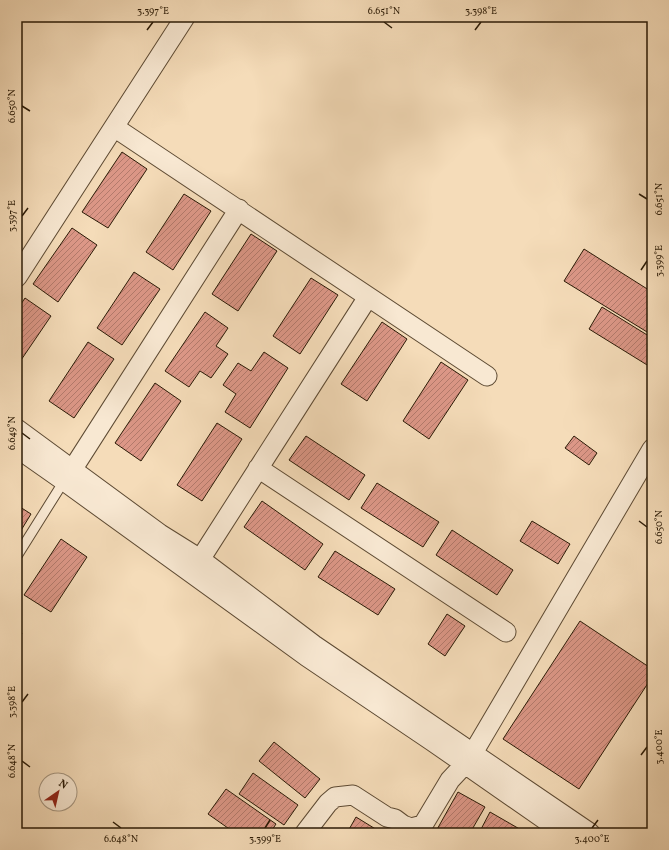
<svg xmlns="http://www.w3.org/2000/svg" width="669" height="850" font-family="Vollkorn,serif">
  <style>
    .building { fill: url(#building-hatch); stroke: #2a1a06 }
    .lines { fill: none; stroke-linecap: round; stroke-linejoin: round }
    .lane-casing { stroke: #5d4a33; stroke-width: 11 }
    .street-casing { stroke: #5d4a33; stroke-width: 21 }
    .lane { stroke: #f8e8d2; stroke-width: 9 }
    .street { stroke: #f8e8d2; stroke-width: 19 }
    .ticks { fill: none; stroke: #2a1a06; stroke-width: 1.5 }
    .neatline { fill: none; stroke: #2a1a06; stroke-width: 1.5 }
    .ticks-label { font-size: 10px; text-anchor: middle; fill: #2a1a06 }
  </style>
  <defs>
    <pattern id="building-hatch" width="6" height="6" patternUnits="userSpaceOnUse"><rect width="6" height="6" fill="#dc9787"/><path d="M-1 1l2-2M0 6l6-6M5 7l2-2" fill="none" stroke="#b37a6c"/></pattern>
  </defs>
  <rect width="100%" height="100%" fill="#f5dcb9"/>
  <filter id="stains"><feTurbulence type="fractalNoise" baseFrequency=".005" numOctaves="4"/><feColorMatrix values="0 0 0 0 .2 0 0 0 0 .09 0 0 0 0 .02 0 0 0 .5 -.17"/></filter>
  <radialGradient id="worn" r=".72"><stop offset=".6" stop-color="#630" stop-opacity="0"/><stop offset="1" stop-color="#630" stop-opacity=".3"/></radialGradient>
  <path class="building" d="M122,152L147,169L108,228L82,212Z
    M184,194L211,211L173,270L146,252Z
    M72,228L97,245L58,302L33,284Z
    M251,234L277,251L238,311L212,294Z
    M584,249L652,292V335L564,281Z
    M134,272L160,289L122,345L97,328Z
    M311,278L338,295L300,354L273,336Z
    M25,298L51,316L17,366V310Z
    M602,307L652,338V368L589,329Z
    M205,312L228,328L216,346L228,354L211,378L200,371L189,387L165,371Z
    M382,322L407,339L367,401L341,384Z
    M88,342L114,359L74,418L49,401Z
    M264,352L288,368L250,428L225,412L236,394L223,385L238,363L251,371Z
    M441,362L468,380L429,439L403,421Z
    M155,383L181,401L141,461L115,443Z
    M217,423L242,439L202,501L177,485Z
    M306,436L365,475L349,500L289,460Z
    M574,436L597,453L589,465L565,448Z
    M377,483L439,522L423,547L361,508Z
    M262,501L323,544L305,570L244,527Z
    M17,505L31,514L17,537Z
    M532,521L570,544L558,564L520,541Z
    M452,530L513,570L497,595L436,555Z
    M61,539L87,557L51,612L24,595Z
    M335,551L395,589L378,615L318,577Z
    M447,614L465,626L445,656L428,644Z
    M580,621L652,669V677L579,789L503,739Z
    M17,630L22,633L17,642Z
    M274,742L320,779L305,798L259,761Z
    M253,773L298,805L284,825L239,794Z
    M226,789L276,824L270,833H235L208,814Z
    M458,792L485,807L470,833H435Z
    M490,812L523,831L522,833H479Z
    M356,817L382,833H347Z"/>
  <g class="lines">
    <g class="lane-casing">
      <path id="lane" d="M17,556L64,481"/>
    </g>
    <g class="street-casing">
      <path id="street" d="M114,127L487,376
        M17,277L185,17
        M17,429L160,534L200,559L314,645L590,833
        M17,448L64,481L306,656L432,741L564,833
        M258,468L506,632
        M72,470L239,209
        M194,569L368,297
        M305,833L328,803L335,797L353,795L387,817L395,819L403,825L411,828L423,825L450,780L465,764L473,753L652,449"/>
    </g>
    <use href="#lane" class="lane"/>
    <use href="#street" class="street"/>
  </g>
  <path class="ticks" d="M384,22L392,28M147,30L153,22M475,30L481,22M22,106L30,111M639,194L647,199M22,216L28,208M641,270L647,261M22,433L30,439M639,521L647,527M22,702L28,694M641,755L647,747M22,761L30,767M113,822L121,828M265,828L270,820M592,828L598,820"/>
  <rect width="669" height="850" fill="none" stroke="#f5dcb9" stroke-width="44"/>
  <g transform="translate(58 792) rotate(34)"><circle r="19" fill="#f8e8d2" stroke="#a69680"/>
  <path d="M0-3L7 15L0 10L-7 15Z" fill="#8f2418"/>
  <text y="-6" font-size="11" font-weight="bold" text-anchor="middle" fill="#2a1a06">N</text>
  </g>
  <rect x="22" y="22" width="625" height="806" class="neatline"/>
  <g class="ticks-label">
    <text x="153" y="14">3.397°E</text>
    <text x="384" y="14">6.651°N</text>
    <text x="481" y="14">3.398°E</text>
    <text transform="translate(11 106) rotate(-90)" y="4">6.650°N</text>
    <text transform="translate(658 199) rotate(-90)" y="4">6.651°N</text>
    <text transform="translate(11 216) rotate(-90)" y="4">3.397°E</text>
    <text transform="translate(658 261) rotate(-90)" y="4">3.399°E</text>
    <text transform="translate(11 433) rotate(-90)" y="4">6.649°N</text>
    <text transform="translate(658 527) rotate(-90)" y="4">6.650°N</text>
    <text transform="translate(11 702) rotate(-90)" y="4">3.398°E</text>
    <text transform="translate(658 747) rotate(-90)" y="4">3.400°E</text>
    <text transform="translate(11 761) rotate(-90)" y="4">6.648°N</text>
    <text x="121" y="842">6.648°N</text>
    <text x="265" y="842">3.399°E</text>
    <text x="592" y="842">3.400°E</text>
  </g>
  <rect width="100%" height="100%" filter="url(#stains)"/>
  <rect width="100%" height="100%" fill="url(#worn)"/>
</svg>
